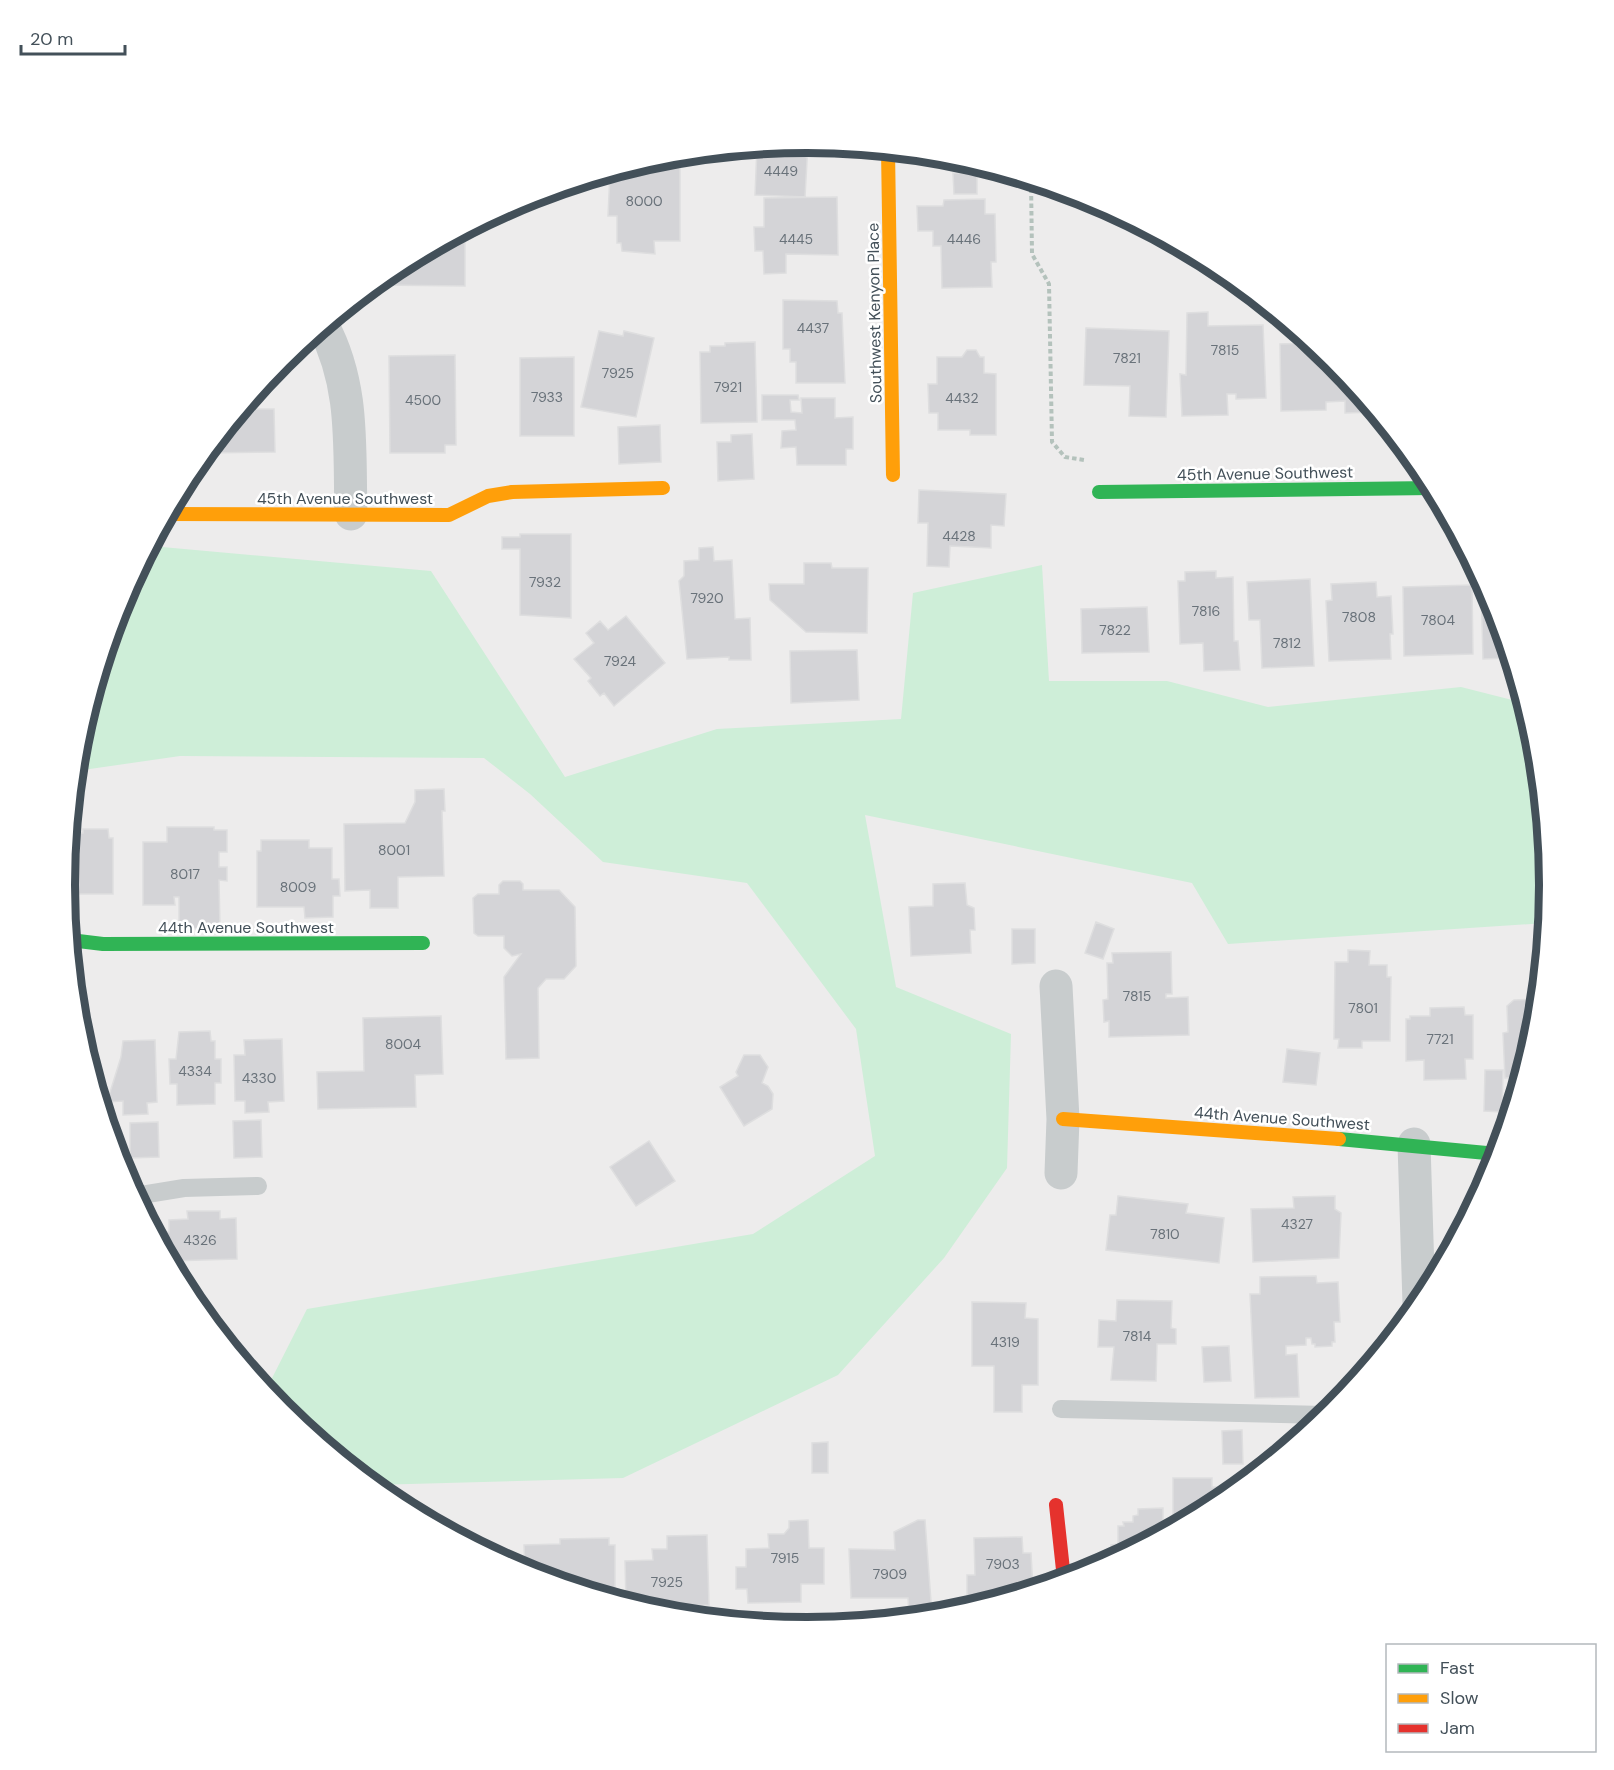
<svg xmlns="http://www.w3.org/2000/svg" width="1614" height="1770" font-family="'DM Sans',sans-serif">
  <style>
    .green { fill: #ceeed8 }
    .building { fill: #d4d4d7; stroke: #dededf; stroke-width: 1.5 }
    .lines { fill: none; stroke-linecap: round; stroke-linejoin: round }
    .path { stroke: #b4c2bc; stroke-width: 4; stroke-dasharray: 4.5 3; stroke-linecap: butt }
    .lane { stroke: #c8cccd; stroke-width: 18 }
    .street { stroke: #c8cccd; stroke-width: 33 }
    .fast { stroke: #30b455; stroke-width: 14 }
    .slow { stroke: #ff9f0a; stroke-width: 14 }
    .jam { stroke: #e5322d; stroke-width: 14 }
    .labels { text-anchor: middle; stroke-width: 5; stroke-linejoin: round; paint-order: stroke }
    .number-label { font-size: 14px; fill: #69727a }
    .street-label { font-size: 16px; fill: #435059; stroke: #fff }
    .rim { fill: none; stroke: #435059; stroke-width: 8 }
  </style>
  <rect width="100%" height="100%" fill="#edecec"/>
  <path class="green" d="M151,546L431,571L565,777L717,729L901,719L913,593L1042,565L1049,681H1167L1268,707L1461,687L1524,703C1543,765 1552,858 1546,923L1228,944L1192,883L865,815L896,987L1011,1034L1007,1168L944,1258L838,1375L623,1478L373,1485L282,1410L266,1390L307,1309L753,1234L875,1156L856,1029L747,883L603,862L530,794L484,758L180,756L76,771L79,740L121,601Z"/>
  <path class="building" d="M808,143L805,197L755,195L757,147Z
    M935,155L952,157L972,163L935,164Z
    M654,159L656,162L666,163V167H680V241H654L655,254L622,251L621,243H617V216H608L610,173Z
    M953,173H977V194H954Z
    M837,197L838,255L786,254V273L764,274L763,251H755L754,227H764V198Z
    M985,199V214H995L996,262H991L992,287L942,288L941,246H933V231H918L917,206H943L944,200Z
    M1095,201L1115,212H1095Z
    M465,230V286L379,285V280L395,267Z
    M783,300L837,301L838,313H842L845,383H796V362H790V349H783Z
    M1208,312V326L1263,325L1266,398L1236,399V394H1227L1228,415L1182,416L1180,374L1186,375L1187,313Z
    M1086,328L1169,331L1166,417L1129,416L1130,386L1084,385Z
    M599,331L623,336L624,331L654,338L636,417L581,407Z
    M755,342L757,422L701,423L700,352H710V346H725V343Z
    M1312,343L1332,360L1375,412L1345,413V401L1326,402V410L1281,411L1280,344Z
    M967,350H976L980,357H984V373L996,374V435H970V430H938V413H929L928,384H937V357H962Z
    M455,355L456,445H445V453H390L389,356Z
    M574,357V436H520V358Z
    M762,395H798L799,400H790L791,412L802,413L801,398H835V418L853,417V449H846V465H797L796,447L781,448L782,431L796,430L795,420H762Z
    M247,403V409H274L275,452L205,453Z
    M660,425L661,462L619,464L618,427Z
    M752,434L754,479L718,481L717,442H731V435Z
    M919,490L1006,494L1004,526L991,525V548L950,546L949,567L927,566L928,523H918Z
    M520,534H571V618L520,615V549H502V537H520Z
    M713,547L714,561L732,560L735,619L750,618L751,660H729V657L687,659L679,581L684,576V561L699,560V548Z
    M804,563H831L832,568H868L867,633L806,632L770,600L769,584H804Z
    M1216,571V578L1233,577L1234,641H1238L1240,670L1204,671L1203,643L1180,644L1178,581H1185V572Z
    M1310,579L1314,666L1262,668L1260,620H1249L1247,582Z
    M1376,582L1377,597L1391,596L1393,634H1390L1391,659L1329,661L1326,601L1332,600L1331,584Z
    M1481,584H1484L1493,601L1510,658L1483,659Z
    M1472,585L1473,654L1404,656L1403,587Z
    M1147,607L1149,652L1082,653L1081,609Z
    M626,616L665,663L614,706L604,693L600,696L588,681L591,678L574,659L594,643L586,633L600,621L608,630Z
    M857,650L859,700L791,703L790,651Z
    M444,789L445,811H442L444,876L398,877V908H370V890L345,891L344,824L405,823L415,802V790Z
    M167,827H214V830H227V852H219V867H227V881L219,880L220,928L179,929V897H174L175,905H143V842H167Z
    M83,829H108L109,838H113V894H65L70,833H83Z
    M261,840H309V848H332V879H339L340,896H333V917L305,918L304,907H257V851H261Z
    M503,881H520L523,884V890H559L575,907L576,966L564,979H546L538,988L539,1058L506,1059L504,977L521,954L512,956L504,948V936H478L474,933L473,898L478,894H499V885Z
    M965,883L967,905L974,908L975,930H970L971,953L911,956L909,907L933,906V884Z
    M1096,922L1114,929L1103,959L1085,953Z
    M1012,929H1035V963L1012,964Z
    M1348,950L1370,951L1369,965H1387V977H1391L1390,1041H1362V1048H1338L1339,1039H1334L1335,962H1348Z
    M1171,952L1172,994H1166V998L1188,997L1189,1035L1109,1037V1021L1104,1022L1103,1000L1108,999L1107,963H1113L1112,953Z
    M1538,999L1535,1030L1521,1077L1505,1078L1503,1033L1508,1032L1507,1006L1514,1000Z
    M1464,1007L1465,1015H1473V1059H1465L1466,1079L1424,1080V1060L1406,1061V1019H1410V1016H1430V1008Z
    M441,1016L443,1074L415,1075L416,1107L318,1109L317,1072L364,1071L363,1018Z
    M210,1031L211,1041H215V1059H221V1083H215V1104L177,1105V1084H170L169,1059H176L179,1032Z
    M282,1039L284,1101L268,1102L269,1112L245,1113V1101H235L234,1055H245L244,1040Z
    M155,1040L157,1102L147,1103L148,1114L123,1115V1101L107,1102L121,1057L123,1041Z
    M1287,1049L1320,1053L1316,1085L1283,1082Z
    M744,1055H760L768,1067L762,1083L768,1086L773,1094L772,1109L744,1126L720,1087L738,1076L736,1072Z
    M1485,1070H1503L1502,1112L1484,1111Z
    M261,1120L262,1157L234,1158L233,1121Z
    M158,1122L159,1157L130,1158V1123Z
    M649,1141L675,1181L636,1206L610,1167Z
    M1118,1196L1188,1204L1186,1213L1224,1218L1219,1263L1106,1250L1110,1215H1116Z
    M1335,1196V1209L1341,1213L1339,1258L1253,1262L1251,1209L1294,1208L1293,1197Z
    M187,1211H220V1219L236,1218L237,1259L170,1261V1247H164V1232H169V1220L188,1219Z
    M1316,1276L1317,1283L1338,1282L1340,1322H1334L1335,1342H1332V1346L1315,1347V1344H1312L1311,1338H1306V1345L1286,1346V1355L1297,1354L1299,1397L1255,1398L1250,1294H1260V1277Z
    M1117,1300L1172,1301L1171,1328L1176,1329V1344H1157L1156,1381L1111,1380L1114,1347H1098L1099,1320L1116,1321Z
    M972,1302L1026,1303L1025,1318L1038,1319V1385H1022V1412H994V1366H972Z
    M1229,1346L1231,1381L1204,1382L1202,1347Z
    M1242,1430L1243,1464H1223L1222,1431Z
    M828,1442V1473H812V1443Z
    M1173,1478H1212V1487H1233V1491L1219,1503L1173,1527Z
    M1163,1508V1532L1111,1560V1545L1118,1544V1526H1124L1123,1522H1133V1516L1138,1515V1509Z
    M808,1520L809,1548H824V1584H801V1602L748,1603L747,1589H736V1567H746V1549L769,1548L768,1534H784L789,1528V1521Z
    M918,1520H925L932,1615L909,1616L908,1598H851L849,1549L895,1550L894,1532Z
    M707,1535L709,1605L641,1607L626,1602L625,1561L653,1560L652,1549H667V1536Z
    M1022,1537L1023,1553H1031L1033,1589L992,1601H984V1597H967V1575H975L974,1538Z
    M609,1538V1545H615V1590L612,1591V1598L525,1571L524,1545L560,1544V1539Z"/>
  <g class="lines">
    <path class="path" d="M1031,181L1032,254L1049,284L1052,442L1065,457L1084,460"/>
    <path class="lane" d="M135,1196L184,1188L258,1186
      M1061,1409L1325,1415"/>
    <path class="street" d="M323,326C355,386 349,448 351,514
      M1056,986L1063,1119L1061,1173
      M1414,1144L1419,1304"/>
    <path class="fast" d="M1099,492L1433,488
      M70,940L103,944L423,943
      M1339,1139L1497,1154"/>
    <path class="slow" d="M888,150L893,475
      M167,514L449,515L488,496L512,492L663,488
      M1063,1119L1339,1139"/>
    <path class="jam" d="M1056,1505L1064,1579"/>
  </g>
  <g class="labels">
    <g class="number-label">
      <text x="781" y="176">4449</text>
      <text x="644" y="206">8000</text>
      <text x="796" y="244">4445</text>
      <text x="964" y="244">4446</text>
      <text x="813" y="333">4437</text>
      <text x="1225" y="355">7815</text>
      <text x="1127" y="363">7821</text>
      <text x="618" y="378">7925</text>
      <text x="728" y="392">7921</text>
      <text x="547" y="402">7933</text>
      <text x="962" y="403">4432</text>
      <text x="423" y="405">4500</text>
      <text x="959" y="541">4428</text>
      <text x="545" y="587">7932</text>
      <text x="707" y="603">7920</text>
      <text x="1206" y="616">7816</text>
      <text x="1359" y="622">7808</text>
      <text x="1438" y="625">7804</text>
      <text x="1115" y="635">7822</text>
      <text x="1287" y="648">7812</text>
      <text x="620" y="666">7924</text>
      <text x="394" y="855">8001</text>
      <text x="185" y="879">8017</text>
      <text x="298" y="892">8009</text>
      <text x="1137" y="1001">7815</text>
      <text x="1363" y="1013">7801</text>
      <text x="1440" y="1044">7721</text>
      <text x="403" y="1049">8004</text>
      <text x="195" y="1076">4334</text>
      <text x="259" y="1083">4330</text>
      <text x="1297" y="1229">4327</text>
      <text x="1165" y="1239">7810</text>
      <text x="200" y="1245">4326</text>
      <text x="1137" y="1341">7814</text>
      <text x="1005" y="1347">4319</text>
      <text x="785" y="1563">7915</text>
      <text x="1003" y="1569">7903</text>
      <text x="890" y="1579">7909</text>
      <text x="667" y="1587">7925</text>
    </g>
    <g class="street-label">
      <text transform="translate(874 313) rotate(-91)" y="6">Southwest Kenyon Place</text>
      <text transform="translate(1265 473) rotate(-1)" y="6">45th Avenue Southwest</text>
      <text x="345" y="504">45th Avenue Southwest</text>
      <text x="246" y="933">44th Avenue Southwest</text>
      <text transform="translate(1282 1118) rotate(4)" y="6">44th Avenue Southwest</text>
    </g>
  </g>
  <path d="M0 0H1614V1770H0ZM75 885a732 732 0 1 1 1464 0a732 732 0 1 1-1464 0Z" fill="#fff" fill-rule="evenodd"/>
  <path class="rim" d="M75 885a732 732 0 1 1 1464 0a732 732 0 1 1-1464 0Z"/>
  <rect x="1386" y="1644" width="210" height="108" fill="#ffffff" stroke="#b4b9bd" stroke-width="1.5"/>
  <rect x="1398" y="1664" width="30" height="9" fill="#30b455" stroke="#b4b9bd" stroke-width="1.5"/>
  <text x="1440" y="1674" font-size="18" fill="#435059">Fast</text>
  <rect x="1398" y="1694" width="30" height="9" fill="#ff9f0a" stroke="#b4b9bd" stroke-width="1.5"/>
  <text x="1440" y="1704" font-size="18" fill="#435059">Slow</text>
  <rect x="1398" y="1724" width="30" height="9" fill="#e5322d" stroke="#b4b9bd" stroke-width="1.5"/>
  <text x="1440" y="1734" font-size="18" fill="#435059">Jam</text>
  <path d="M21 45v9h104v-9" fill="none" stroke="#435059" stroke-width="3"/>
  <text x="30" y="45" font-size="18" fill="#435059" stroke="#ffffff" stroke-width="4.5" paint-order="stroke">20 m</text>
</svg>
